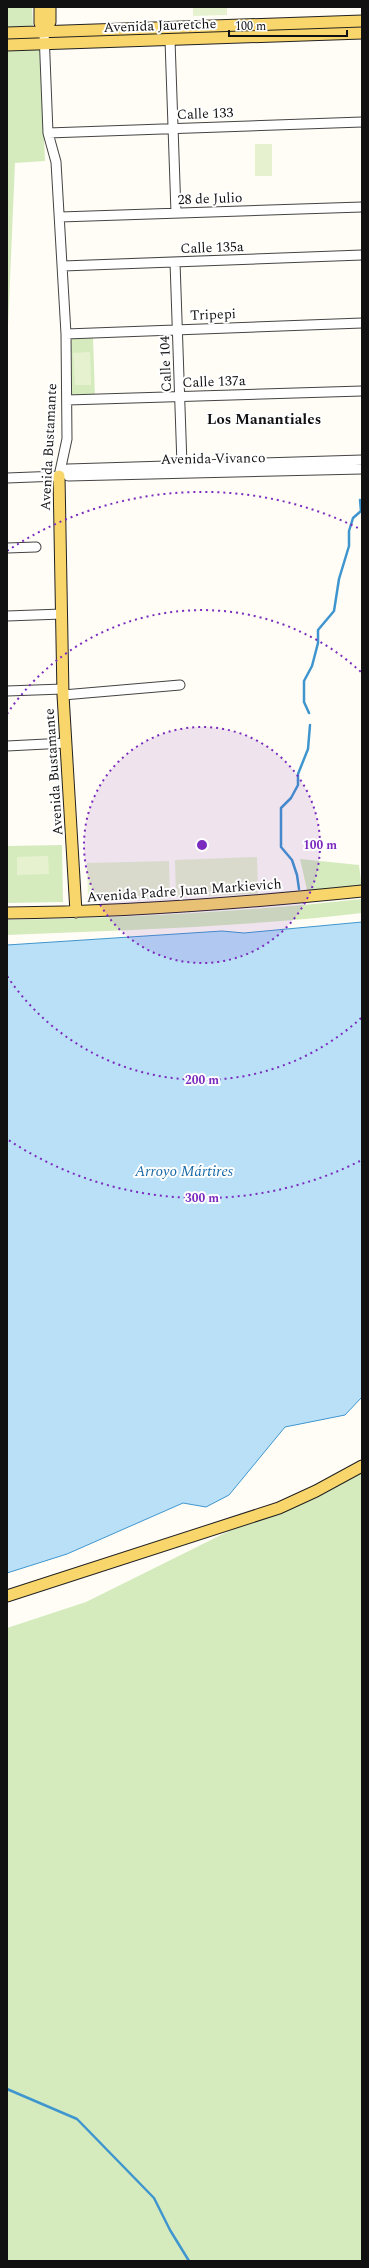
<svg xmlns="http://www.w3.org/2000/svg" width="369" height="2268" font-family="Spectral,serif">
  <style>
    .green { fill: #d5ebbd }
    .pitch { fill: #e6f2cf }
    .water { fill: #b9e0f7; stroke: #3f96cf }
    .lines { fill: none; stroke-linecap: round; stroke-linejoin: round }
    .stream { stroke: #3f96cf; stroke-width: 2.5 }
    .minor-casing { stroke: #444; stroke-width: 11 }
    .major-casing { stroke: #222; stroke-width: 13 }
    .minor { stroke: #fff; stroke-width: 9 }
    .major { stroke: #f9d66b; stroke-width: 11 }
    .ring { fill: none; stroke: #7b2cbf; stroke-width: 2; stroke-dasharray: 2 4 }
    .labels { text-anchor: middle; stroke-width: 4; stroke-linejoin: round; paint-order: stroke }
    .street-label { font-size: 14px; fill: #111; stroke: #fff }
    .neighbourhood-label { font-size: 15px; font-weight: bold; fill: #111; stroke: #fff }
    .water-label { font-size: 15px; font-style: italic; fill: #1768a6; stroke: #fff }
    .centre { fill: #7b2cbf; stroke: #fff; stroke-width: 2 }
    .ring-label { font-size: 12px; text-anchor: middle; font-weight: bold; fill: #7b2cbf; stroke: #fff; stroke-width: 4; stroke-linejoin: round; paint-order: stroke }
  </style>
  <rect width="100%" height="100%" fill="#fffdf5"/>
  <path class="green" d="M7,7H32L33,27H7Z
    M40,49L45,161L15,163L7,350V50Z
    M93,338L95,397H70L68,339Z
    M62,845L63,902L7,903V846Z
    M300,859L359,865L362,890L308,894Z
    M362,899V913C244,927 125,930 7,935V920C125,918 244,912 362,899Z
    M362,1465V2261H7V1628L86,1602Z"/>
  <path class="pitch" d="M193,7H227V15L193,16Z
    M255,144H272V176H255Z
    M90,352L91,385H75L73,353Z
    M48,856L49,874L17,875V857Z
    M257,857L258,894L176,897L175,860Z
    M169,861L170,898L88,900L87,863Z"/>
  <path class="water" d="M362,922V1397L345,1415L285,1427L229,1495L206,1507L183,1503L67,1554L7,1573V945L222,931L244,933Z"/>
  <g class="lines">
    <path class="stream" d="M309,713L304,702V681L312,666L318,643V630L334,611L339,579L349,546V531L353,518L361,511L360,500
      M299,889L297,875L292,860L281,847V808L291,798L298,785V774L308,749L310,725
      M7,2089L77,2119L154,2198L170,2230L189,2261"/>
    <g class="minor-casing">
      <path id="minor" d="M44,32L48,133L56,162L66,334L67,439L59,476
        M170,40L176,213
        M48,133L362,122
        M60,217L362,207
        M175,262L182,465
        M63,266L362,255
        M66,334L362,323
        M67,400L362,391
        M66,473L68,476L362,469
        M7,478L59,476L68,469L362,460
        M7,548L36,547
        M7,616L62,614
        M7,691L63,689
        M63,695L180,685
        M7,746L66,743"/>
    </g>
    <g class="major-casing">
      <path id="major" d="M40,7V23L44,32
        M44,32L50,22V7
        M7,33L362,21
        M7,45L362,33
        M59,476L63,695L76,912
        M7,913C126,912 244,903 362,891
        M7,1596L279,1508L316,1491L362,1466"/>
    </g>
    <use href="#minor" class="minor"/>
    <use href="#major" class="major"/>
  </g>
  <circle cx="202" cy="845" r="118" fill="#7b2cbf" fill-opacity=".12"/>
  <g class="ring">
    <circle cx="202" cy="845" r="118"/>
    <path d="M361 1018A235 235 0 0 1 7 976M7 714A235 235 0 0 1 361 672"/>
    <path d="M360 1161A353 353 0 0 1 7 1139M7 551A353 353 0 0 1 360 529"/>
  </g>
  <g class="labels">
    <g class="street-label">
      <text transform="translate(160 25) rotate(-2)" y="5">Avenida Jauretche</text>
      <text transform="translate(205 113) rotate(-2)" y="5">Calle 133</text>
      <text transform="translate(210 198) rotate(-2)" y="5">28 de Julio</text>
      <text transform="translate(212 247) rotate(-2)" y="5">Calle 135a</text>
      <text transform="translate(213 314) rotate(-2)" y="5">Tripepi</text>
      <text transform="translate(165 364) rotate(-92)" y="5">Calle 104</text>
      <text transform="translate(214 381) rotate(-2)" y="5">Calle 137a</text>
      <text transform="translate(48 447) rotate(-87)" y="5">Avenida Bustamante</text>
      <text transform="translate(213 458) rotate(-1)" y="5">Avenida Vivanco</text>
      <text transform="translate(53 772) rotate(-94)" y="5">Avenida Bustamante</text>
      <text transform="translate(184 890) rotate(-4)" y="5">Avenida Padre Juan Markievich</text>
    </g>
    <g class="neighbourhood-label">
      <text x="264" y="424">Los Manantiales</text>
    </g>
    <g class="water-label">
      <text x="184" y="1176">Arroyo Mártires</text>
    </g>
  </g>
  <circle cx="202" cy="845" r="6" class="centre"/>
  <g class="ring-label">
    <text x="320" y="849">100 m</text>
    <text x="202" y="1084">200 m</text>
    <text x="202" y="1202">300 m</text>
  </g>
  <rect width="369" height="2268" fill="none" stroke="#111111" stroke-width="16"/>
  <path d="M229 30v6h118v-6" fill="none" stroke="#111111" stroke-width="2"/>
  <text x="235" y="30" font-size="12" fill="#111111" stroke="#ffffff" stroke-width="3" paint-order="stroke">100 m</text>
</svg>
